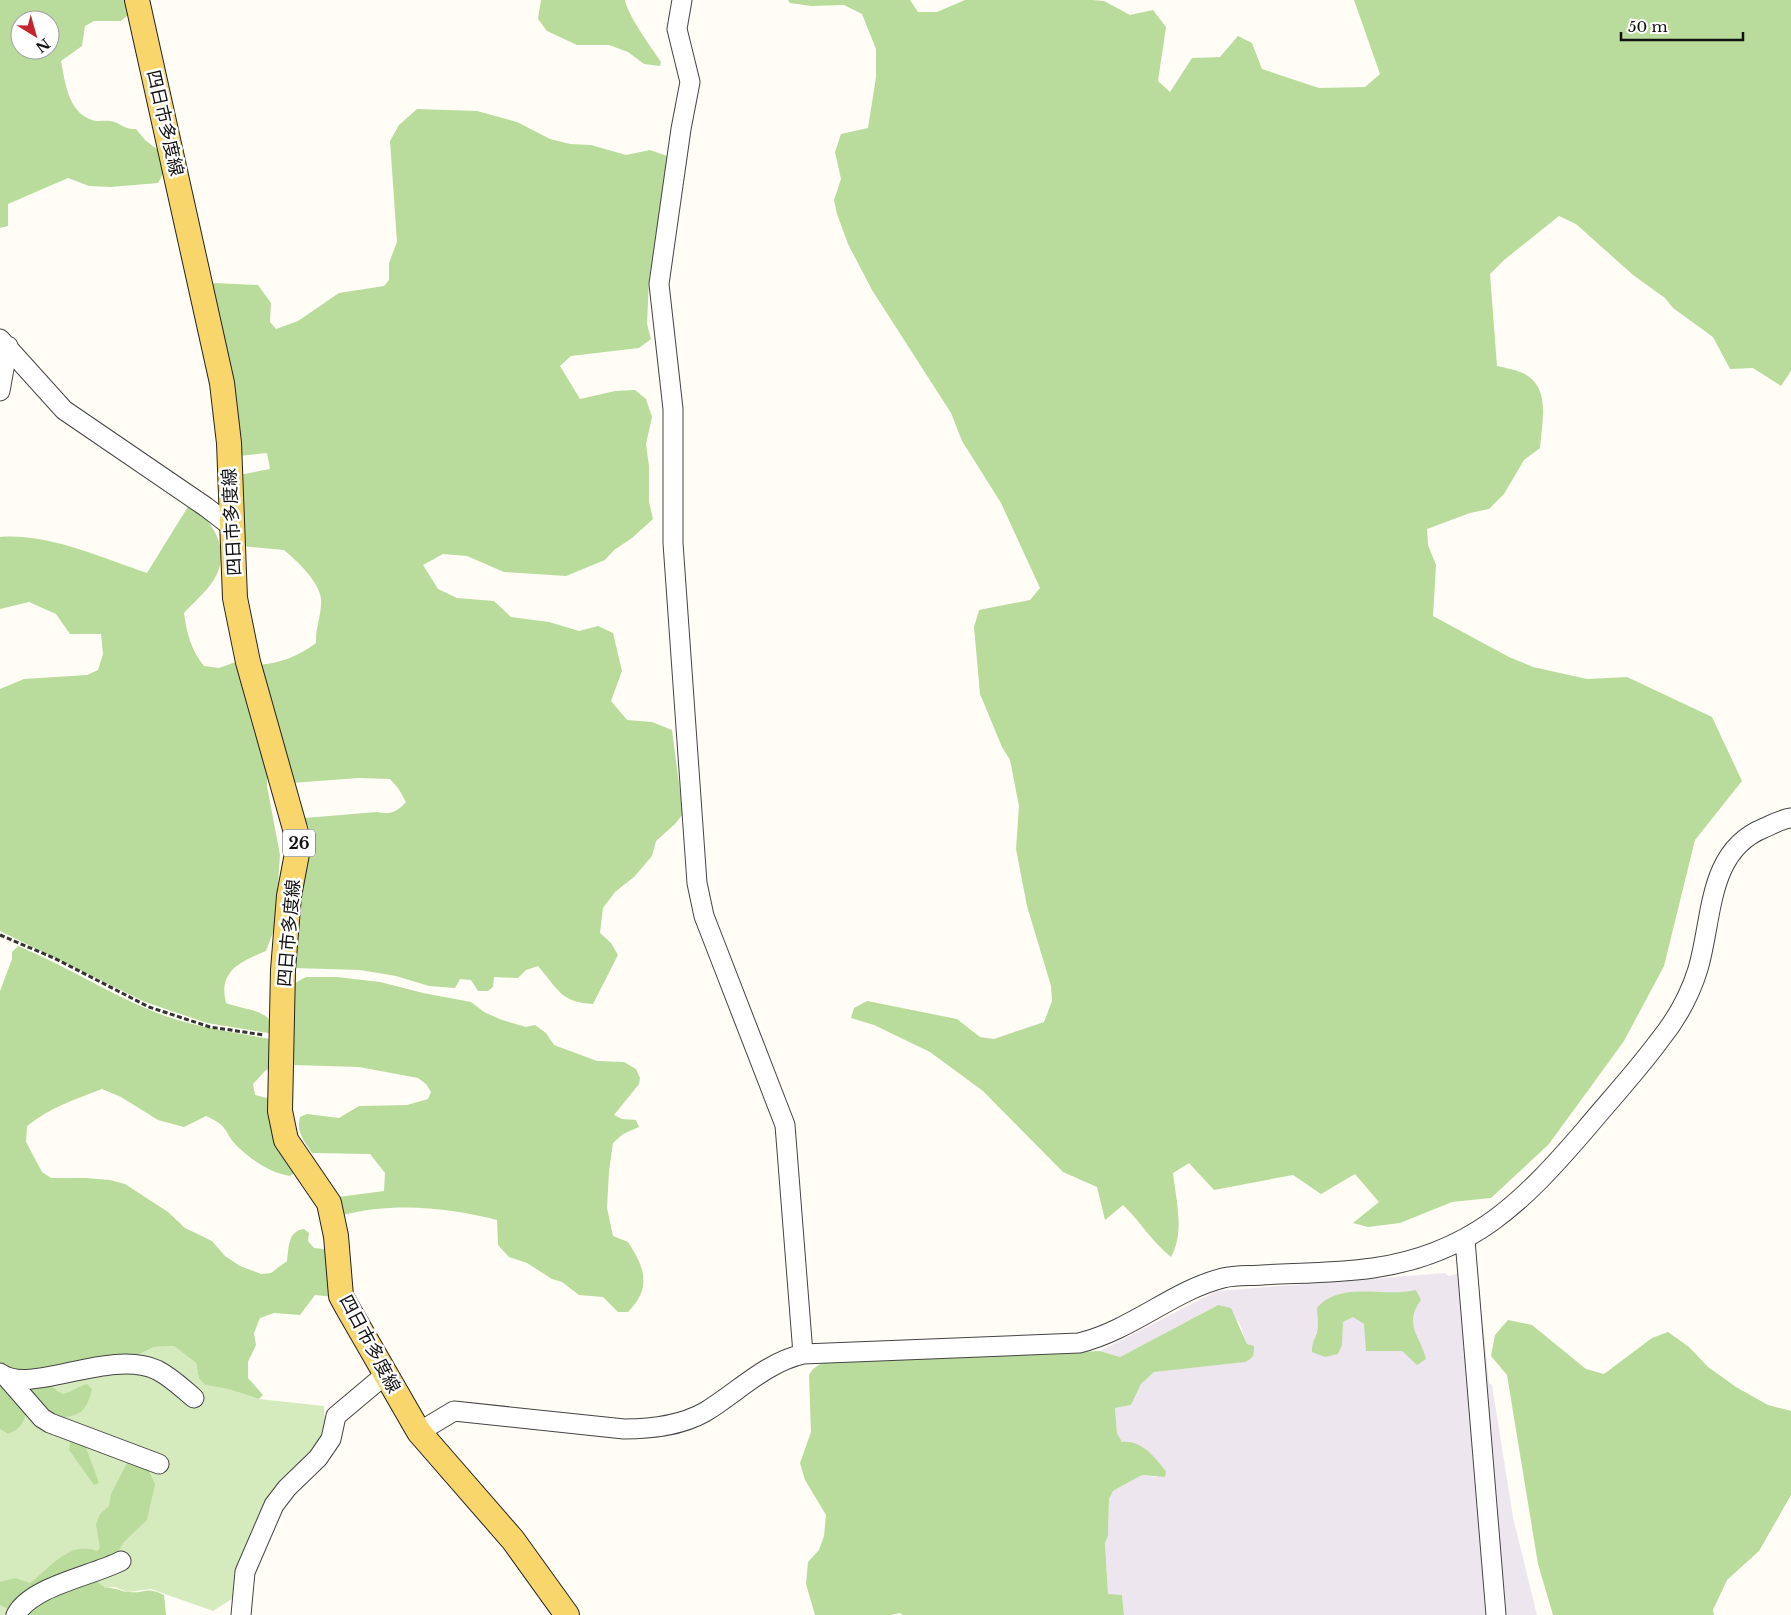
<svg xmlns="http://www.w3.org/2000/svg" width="1791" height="1615" font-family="'Libre Baskerville','Noto Sans JP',serif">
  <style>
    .industrial { fill: #eee6ef }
    .green { fill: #d5ebbd }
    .forest { fill: #b9dc9c; fill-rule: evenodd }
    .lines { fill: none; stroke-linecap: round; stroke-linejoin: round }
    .minor-casing { stroke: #444; stroke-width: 21 }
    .major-casing { stroke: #222; stroke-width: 26 }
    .path { stroke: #333; stroke-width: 3; stroke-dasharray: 5 2.5; stroke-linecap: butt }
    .minor { stroke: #fff; stroke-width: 19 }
    .major { stroke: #f9d66b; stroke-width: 24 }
    .labels { text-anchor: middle; stroke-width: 5; stroke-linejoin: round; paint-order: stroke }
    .shield { fill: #fff; stroke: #585858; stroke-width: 1 }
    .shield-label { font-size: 16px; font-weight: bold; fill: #111 }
    .street-label { font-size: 18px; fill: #111; stroke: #fff }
  </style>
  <rect width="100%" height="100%" fill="#fffdf5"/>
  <path class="industrial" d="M1477,1267L1489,1383L1492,1385L1513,1517L1537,1615H1124L1122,1596L1108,1595L1105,1543L1108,1536L1109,1499L1113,1491L1142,1475L1156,1477L1166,1471L1141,1446L1122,1442L1117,1433L1115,1408L1131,1405L1141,1384L1154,1372L1174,1368L1247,1344L1239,1322L1218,1305L1120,1357L1100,1351L1217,1291L1445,1273L1449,1276Z"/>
  <path class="green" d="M174,1346L196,1363L199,1379L205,1385L228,1389L259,1399L324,1406L326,1437L282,1489L235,1597L213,1611L151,1589L128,1592L115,1587L105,1588L27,1615H0V1364L127,1360L154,1347Z"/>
  <path class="forest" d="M0,0H125L129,14L121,21H94L85,26L82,46L61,61C65,82 68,112 92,120C97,122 105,120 111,121C121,123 124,130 136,129L145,140L158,150L165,170L158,183L111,187L89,186L68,178L8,204V226L0,228ZM20,20H50V50H20Z
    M541,0H625C628,16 651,47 661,62L660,66L644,64L628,52L609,45H577L547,31L538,19Z
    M788,0H910L918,12H937L965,0H1092L1104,1L1130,15L1153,10L1166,27L1158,81L1170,92L1192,58L1220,57L1238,36L1252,43L1262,69L1319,88L1365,87L1380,74L1354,0H1791V371L1781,386L1753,368L1730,369L1713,337L1673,308L1665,298L1633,275L1576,224L1559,216L1504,260L1490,274L1497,366C1505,368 1513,369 1520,372C1552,384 1542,421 1540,448L1524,460L1504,494L1489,509L1470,513L1427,529L1428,545L1436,565L1433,616L1509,657L1533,667L1587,679L1627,677L1712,717L1742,781L1695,840L1664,966L1624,1041L1549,1144L1491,1198L1452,1202L1400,1223L1368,1227L1353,1223L1379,1202L1355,1174L1321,1194L1293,1175L1214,1190L1189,1163L1173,1173C1176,1200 1185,1232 1171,1257C1152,1242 1140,1221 1123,1205L1105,1220L1097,1187L1063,1172L983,1091L930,1052L874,1025L851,1018L854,1008L867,1001L957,1019L980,1037L994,1039L1044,1022L1052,1001L1051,986L1027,906L1016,849L1019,806L1010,760L1002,747L980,694L974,627L979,610L1030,600L1040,588L1001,503L962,441L951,413L872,290L848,244L837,214L834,200L841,179L835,152L841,134L868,128L876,77V49L862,14L844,5L811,6L790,3Z
    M417,109L477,111L517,122L550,139L570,144L591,145L626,155L650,150L667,156L669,160L649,279L647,324L651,339L639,348L571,356L560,366L580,399L615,391L635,390L646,399L652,417L646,444L649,466V502L653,519L632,538L614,550L605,560L566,576L504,572L467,556L443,554L423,565L438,589L457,598L494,601L511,617L549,622L579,631L598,626L613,633L622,671L611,701L627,720L652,722L672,730L683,814L675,824L656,841L652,856L634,877L615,892L603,908L600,933L611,943L618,955L593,1004C560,1002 558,989 538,966L526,970L518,978L494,977L493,987L488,991H478L471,980L460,979L455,988L429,986L396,976L360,970L294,968L299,885L311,850L312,834L304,818L377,812C390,815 397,812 406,802L398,788L390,779L358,778L292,783L258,665C281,663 297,657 316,643C315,629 322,614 321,600C320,582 297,561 284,550L241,546L239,475L270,469L267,453L238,456L209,287L214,283L258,285L271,303L270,322L276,329L298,321L339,293L384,286L389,280V263L397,242L390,141L399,125Z
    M189,505C215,521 232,553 213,581C205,593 193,603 184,613C187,634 191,650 204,666L219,668L241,660L267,761V786L280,855L275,927L266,951C240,962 218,971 226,1003C244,1010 261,1008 274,1024L273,1032L268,1033L207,1023L145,1002L0,931V689L24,679L87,675L98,670L103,654L101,634H70L56,614L29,602L0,609V537C49,533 101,558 147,573Z
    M18,946C64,965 106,992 152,1011C191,1027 233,1032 275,1040L274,1065L265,1071L253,1084L255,1095L271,1099L296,1172L290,1176C271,1173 253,1161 239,1148C223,1133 231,1127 206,1116L184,1127L158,1120L121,1097L102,1089C76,1099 49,1108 27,1126L26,1142L42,1172L51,1178H86L110,1180L125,1184L168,1212L185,1228L212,1241L225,1256L240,1266L261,1274L271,1273L287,1261C289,1246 288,1231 304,1229L309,1233L308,1241L314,1248L324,1249L329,1253L335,1297L315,1295L300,1315L274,1313L260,1318L254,1333L256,1345L248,1362V1378L263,1395L259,1399L228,1389L205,1385L199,1379L196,1363L174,1346L154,1347L127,1360L21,1376L0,1364V991L12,959V952Z
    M306,977H337L380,982L423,993L471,1002L484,1012L502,1020L526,1027L535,1025L546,1033L554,1045L597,1061L624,1062L636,1069L640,1078L639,1084L614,1115L622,1119L636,1120L639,1127L623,1134L613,1143L609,1171L607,1208L613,1236L628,1242C645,1268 652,1288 628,1312H618L603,1297L579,1295L562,1282L552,1279L527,1263L509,1257L498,1245L497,1220C448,1207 392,1202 343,1215L338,1197L384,1191L385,1173L370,1154L312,1153C304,1141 296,1132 300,1117L307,1114L339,1118L359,1106L407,1105L428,1099L431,1092L426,1084L418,1078L359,1067L293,1065L288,1061L293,984Z
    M1416,1290L1421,1300C1403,1325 1420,1335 1426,1359L1417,1365L1402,1351H1366L1364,1324L1353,1317L1343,1322L1342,1345L1338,1354L1325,1357L1312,1352C1312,1343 1314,1340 1317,1333C1319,1325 1317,1315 1317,1308C1340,1280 1386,1298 1416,1290Z
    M1218,1305L1231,1308L1247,1344L1254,1346C1254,1355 1254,1358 1245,1362L1154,1372L1141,1384L1131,1405L1115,1408L1117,1433L1122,1442C1142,1440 1154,1457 1166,1471L1165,1477L1142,1475L1113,1491L1109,1499L1108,1536L1105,1543L1108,1594L1122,1595L1124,1615H903L900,1613L891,1615H815L806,1584L808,1562L819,1550L824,1536L826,1515L805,1480L800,1463L811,1432L809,1375L813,1369L820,1364L832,1361L1100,1351L1120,1357Z
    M1508,1320L1532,1325L1586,1369L1604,1374L1652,1338L1668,1332L1689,1347L1708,1367L1736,1387L1768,1405L1791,1411V1495L1759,1551L1727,1580L1713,1610L1714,1615H1553L1538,1564L1507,1375L1491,1356L1495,1335Z
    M0,1379L27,1411C23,1424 20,1429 8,1434L0,1429Z
    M50,1384L57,1391L63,1394C72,1392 78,1386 87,1384L92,1389C86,1413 81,1414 58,1419L47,1413L30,1393L34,1386Z
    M71,1439L84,1442L99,1483L94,1485L69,1450Z
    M129,1459L147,1467L155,1484L147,1520L123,1543L116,1556L12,1611L0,1605V1582L15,1578L30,1583C50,1568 70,1540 97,1551L100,1548L96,1524L100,1514L109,1506L111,1494Z
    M93,1578L105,1588C115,1587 120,1592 129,1592C146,1594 145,1586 164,1595L166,1615H27L32,1607Z"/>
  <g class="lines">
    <g class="minor-casing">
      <path id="minor" d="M682,0L677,29L690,82L681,129L659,284L673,409V543L697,883L704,916L785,1125L803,1354
        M0,339L64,410L206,507L232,527
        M0,391L8,346
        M1465,1240L1496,1615
        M0,1373C30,1396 109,1348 157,1370C171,1377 182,1388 194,1398
        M8,1379L42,1418L50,1423L159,1464
        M419,1432L454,1411L624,1429C652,1429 680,1426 705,1412C738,1392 765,1363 803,1354L1079,1343C1132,1330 1174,1290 1223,1278C1235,1275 1250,1276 1262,1275C1299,1273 1337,1273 1373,1268C1472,1254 1523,1202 1585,1130C1610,1100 1636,1072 1659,1041C1676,1020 1690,995 1698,969C1713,918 1707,851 1764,828C1773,824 1782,819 1791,818
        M16,1615C31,1586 92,1576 121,1561
        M241,1615L245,1572L274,1505L287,1488L318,1458L331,1439L336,1416L386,1374"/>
    </g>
    <g class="major-casing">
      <path id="major" d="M137,0L222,383L229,443L235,598L248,662L299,843L289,896L283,970L280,1111L286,1140L329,1203L336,1236L341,1296L347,1307L419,1432L513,1540L567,1615"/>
    </g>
    <path class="path" d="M0,935L54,958L149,1007L210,1027L264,1035"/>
    <use href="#minor" class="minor"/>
    <use href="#major" class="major"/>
  </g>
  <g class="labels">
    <rect class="shield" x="283" y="829.5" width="32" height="27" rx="4"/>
    <g class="shield-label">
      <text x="299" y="849">26</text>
    </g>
    <g class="street-label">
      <text transform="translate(165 123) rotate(77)" y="6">四日市多度線</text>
      <text transform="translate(232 522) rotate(-93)" y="6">四日市多度線</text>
      <text transform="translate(289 933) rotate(-85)" y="6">四日市多度線</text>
      <text transform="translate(370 1344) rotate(62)" y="6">四日市多度線</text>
    </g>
  </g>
  <g transform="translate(35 35) rotate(143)"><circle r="24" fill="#ffffff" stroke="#a0a0a0"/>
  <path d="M0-4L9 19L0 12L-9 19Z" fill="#c4262e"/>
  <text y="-8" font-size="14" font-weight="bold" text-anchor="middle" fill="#111111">N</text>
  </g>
  <path d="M1621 32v8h122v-8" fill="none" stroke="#111111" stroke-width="2.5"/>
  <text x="1628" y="32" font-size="15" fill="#111111" stroke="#ffffff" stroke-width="4" paint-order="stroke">50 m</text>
</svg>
